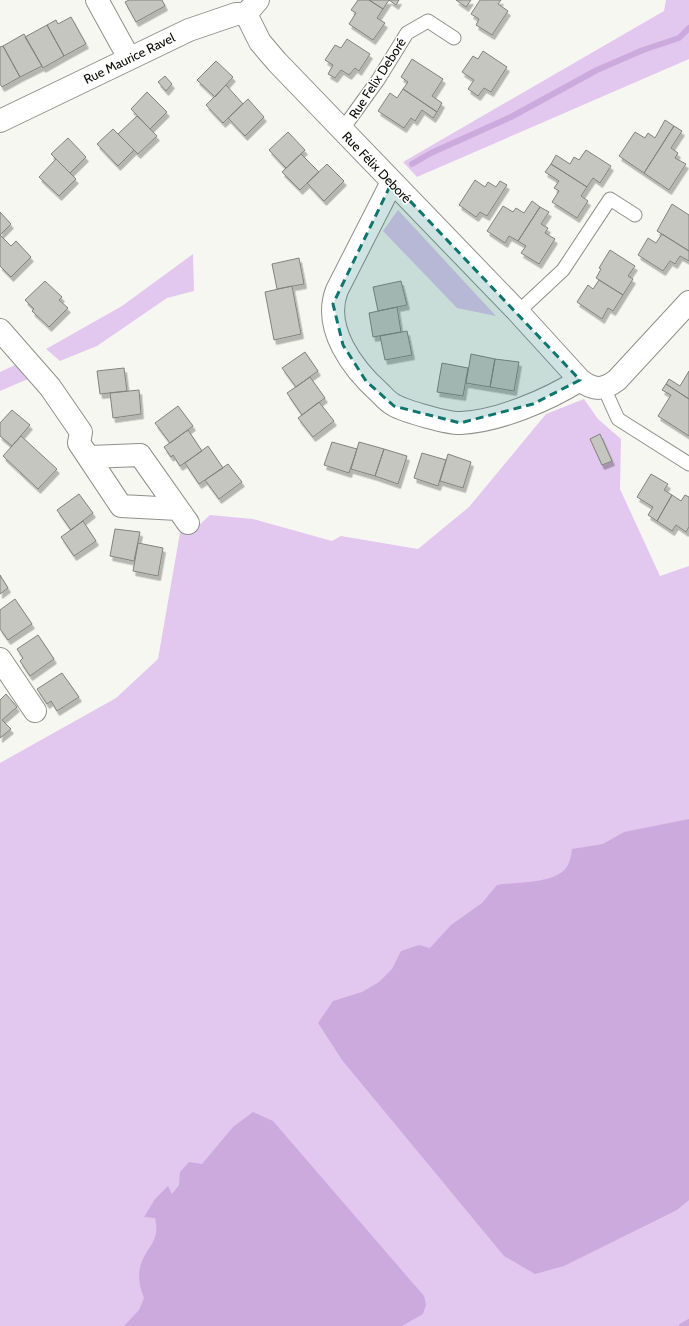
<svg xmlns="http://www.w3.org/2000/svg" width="689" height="1326" font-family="Cabin,sans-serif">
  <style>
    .green { fill: #e2c8ef }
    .water { fill: #cad }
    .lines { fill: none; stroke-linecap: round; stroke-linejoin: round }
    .stream { stroke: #cad; stroke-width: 6 }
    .building { fill: #c6c6c1; stroke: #82827e; filter: url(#shadow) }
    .service-casing { stroke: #8f8f8b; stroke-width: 15 }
    .minor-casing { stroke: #8f8f8b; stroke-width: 24 }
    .service { stroke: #fff; stroke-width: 13 }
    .minor { stroke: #fff; stroke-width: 22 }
    .marked { fill: #0f766e; fill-opacity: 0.2; stroke: #0f766e; stroke-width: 3; stroke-dasharray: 8 5; stroke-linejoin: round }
    .labels { text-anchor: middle; stroke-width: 3; stroke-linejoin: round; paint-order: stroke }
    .street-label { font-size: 13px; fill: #0c0c0b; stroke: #fffffe }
  </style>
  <defs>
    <filter id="shadow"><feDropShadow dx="2.5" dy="4.5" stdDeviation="0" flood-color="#0004"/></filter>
  </defs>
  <rect width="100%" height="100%" fill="#f7f7f2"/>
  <path class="green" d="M666,0H689V59L417,177L403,162L664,11Z
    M398,210L496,316L457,308L383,231Z
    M193,254L194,291L167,298L97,346L60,361L46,349L122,306Z
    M15,365L28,379L0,391V372Z
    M584,399L598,419L621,439L620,489L660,576L689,566V1326H0V763L116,698L158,659L181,527H197L210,515L253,519L332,541L341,536L418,549L469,507L546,414Z"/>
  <path class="water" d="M689,819V1200L677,1210L564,1266L535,1274L504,1256L342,1060L318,1023L333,1001L362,992L379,982L392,969L401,951L419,945L430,948L451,925L482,903L497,885C514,882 553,884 565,869C570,864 571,856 572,849L603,844L624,832Z
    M253,1112L273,1121L424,1296L426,1305L423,1314L402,1326H124L139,1310L144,1298C139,1286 137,1274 142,1261C150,1243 160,1240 155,1218L144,1217L155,1199L168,1186L172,1194L179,1185L180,1172L189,1162L202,1164L233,1127Z"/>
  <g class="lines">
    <path class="stream" d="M412,164L431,153L511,117L597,70L643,50L679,38L689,28
      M682,1326L689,1322"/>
  </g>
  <path class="building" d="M129,0H162L165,6L136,22L125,2Z
    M358,0H369L383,9L377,18L385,23L373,40L349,24L356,13L351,10Z
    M369,0H399L396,5L389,0L383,9Z
    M456,0H471L466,7Z
    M480,0H501L498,4L508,11L492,35L476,25L479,19L471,14Z
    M71,17L86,44L64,56L47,25L56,20L58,24Z
    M47,25L64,56L43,68L25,37Z
    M24,34L42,66L20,77L3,46Z
    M347,39L370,54L359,71L355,68L349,75L341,70L335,78L328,74L333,65L325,60L335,45L341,48Z
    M3,46L20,77L2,87L0,84V47Z
    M483,51L507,67L491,92L484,88L478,96L468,89L474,80L462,72L473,56L478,59Z
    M412,59L443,79L432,96L442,103L437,112L403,89L408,82L401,77Z
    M216,61L233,77L215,97L197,80Z
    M165,76L172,84L166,91L158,82Z
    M226,85L243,104L223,123L206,105Z
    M403,89L437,112L433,118L422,110L415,121L411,118L404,128L378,111L390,93L397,98Z
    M147,92L167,112L150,129L131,109Z
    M248,99L264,117L245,136L228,118Z
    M137,116L157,136L138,154L118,134Z
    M665,120L674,126L644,173L619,156L635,132L645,138L648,133L655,138Z
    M674,126L682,131L671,148L678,153L675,158L686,164L669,190L644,173Z
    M113,129L134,150L118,166L97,144Z
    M288,132L305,150L286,168L269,150Z
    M68,138L86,157L70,173L51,154Z
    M586,150L611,166L600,183L593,178L587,187L551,164L556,155L570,164L574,157L579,160Z
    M301,154L319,172L300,190L282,172Z
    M56,159L76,179L59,196L39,177Z
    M327,164L344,181L324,201L307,183Z
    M551,164L587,187L581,196L588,201L577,218L552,202L559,191L554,188L559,181L545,172Z
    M475,180L485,187L488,182L496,187L500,181L507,185L487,216L480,212L476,217L459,205Z
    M532,201L540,207L518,241L509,236L505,243L487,231L503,206L513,212L516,208L524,213Z
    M672,204L689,215V251L657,231Z
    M540,207L549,212L541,224L548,228L545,233L555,239L539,264L521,253L526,246L518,241Z
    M0,212L11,224L0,235Z
    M662,234L689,251V261L680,256L675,264L670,261L663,271L638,255L648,238L656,243Z
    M0,235L11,246L16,241L31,257L11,277L0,266Z
    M610,250L635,266L628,276L633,279L623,295L596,278L601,269L599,268Z
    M299,258L304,284L277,289L272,264Z
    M599,280L623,295L613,311L608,308L602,319L577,302L588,285L593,289Z
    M45,281L62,297L59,300L68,308L49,327L32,311L34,309L25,300Z
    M401,281L407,305L378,311L373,287Z
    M292,286L301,334L274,340L265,292Z
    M397,307L401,332L373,337L369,313Z
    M407,331L412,355L385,360L380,336Z
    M305,352L318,371L296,387L282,368Z
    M471,354L495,359L490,387L466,383Z
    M495,359L519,362L514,391L490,387Z
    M442,363L468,368L463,396L437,392Z
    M124,368L127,391L100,394L97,371Z
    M689,371V399L666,384L669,379L680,386Z
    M310,377L325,398L302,415L287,393Z
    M666,384L689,399V436L658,416L671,395L662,390Z
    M139,390L141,414L113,418L110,393Z
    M319,402L334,421L313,437L298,418Z
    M178,406L193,426L170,443L155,423Z
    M12,410L30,425L12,446L0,436V423Z
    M188,430L202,451L180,466L173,455L171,457L164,447Z
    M600,434L612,461L602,465L590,439Z
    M21,436L57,469L38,489L3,456Z
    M332,442L357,449L349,473L324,465Z
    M359,442L384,449L375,476L351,469Z
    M208,446L223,468L199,484L185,463Z
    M384,449L407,456L398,484L375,476Z
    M422,453L446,460L438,486L414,478Z
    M448,454L471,462L463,488L440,481Z
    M228,464L242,482L219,499L205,480Z
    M651,474L668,484L664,490L672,495L657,521L648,515L653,507L637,497Z
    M79,494L93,513L71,530L57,510Z
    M672,495L681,501L685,495L689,497V527L686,532L676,525L672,531L657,521Z
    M83,521L96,541L74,556L61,537Z
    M115,529L140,532L134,561L110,556Z
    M138,543L163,548L158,576L133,571Z
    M0,575L8,588L0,594Z
    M15,599L32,624L8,640L0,629V610Z
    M38,635L54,659L30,676L20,661L23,658L17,649Z
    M62,673L79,697L57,711L51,701L47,704L37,689Z
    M6,694L17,707L2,720L11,729L0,738V700Z"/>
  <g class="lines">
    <g class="service-casing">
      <path id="service" d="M342,130L378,80L407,33L428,21L454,38
        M518,312L563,270L610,199L635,215
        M604,388L618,419L689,464"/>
    </g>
    <g class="minor-casing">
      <path id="minor" d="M97,0L129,58
        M246,14L260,42L277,62L518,312L580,380C594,391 604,390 617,380L689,302
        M0,121L189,30L236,14H246L258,0
        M392,182L337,290C322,328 353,369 380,393C384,397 388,402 394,405C404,411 449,424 461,423C499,421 548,400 580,380
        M0,330L50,387L81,432L79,443L121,506L178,509
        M90,457L140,455L188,523
        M0,659L35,711"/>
    </g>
    <use href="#service" class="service"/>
    <use href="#minor" class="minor"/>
  </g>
  <path class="marked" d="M392,182L580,380L533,404L460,423L394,406L366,381L343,345L333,304Z"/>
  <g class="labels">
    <g class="street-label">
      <text transform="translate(129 58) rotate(-26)" y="5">Rue Maurice Ravel</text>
      <text transform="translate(377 78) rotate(-57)" y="5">Rue Felix Deboré</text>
      <text transform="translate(377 167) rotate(46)" y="5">Rue Félix Deboré</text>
    </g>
  </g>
</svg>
